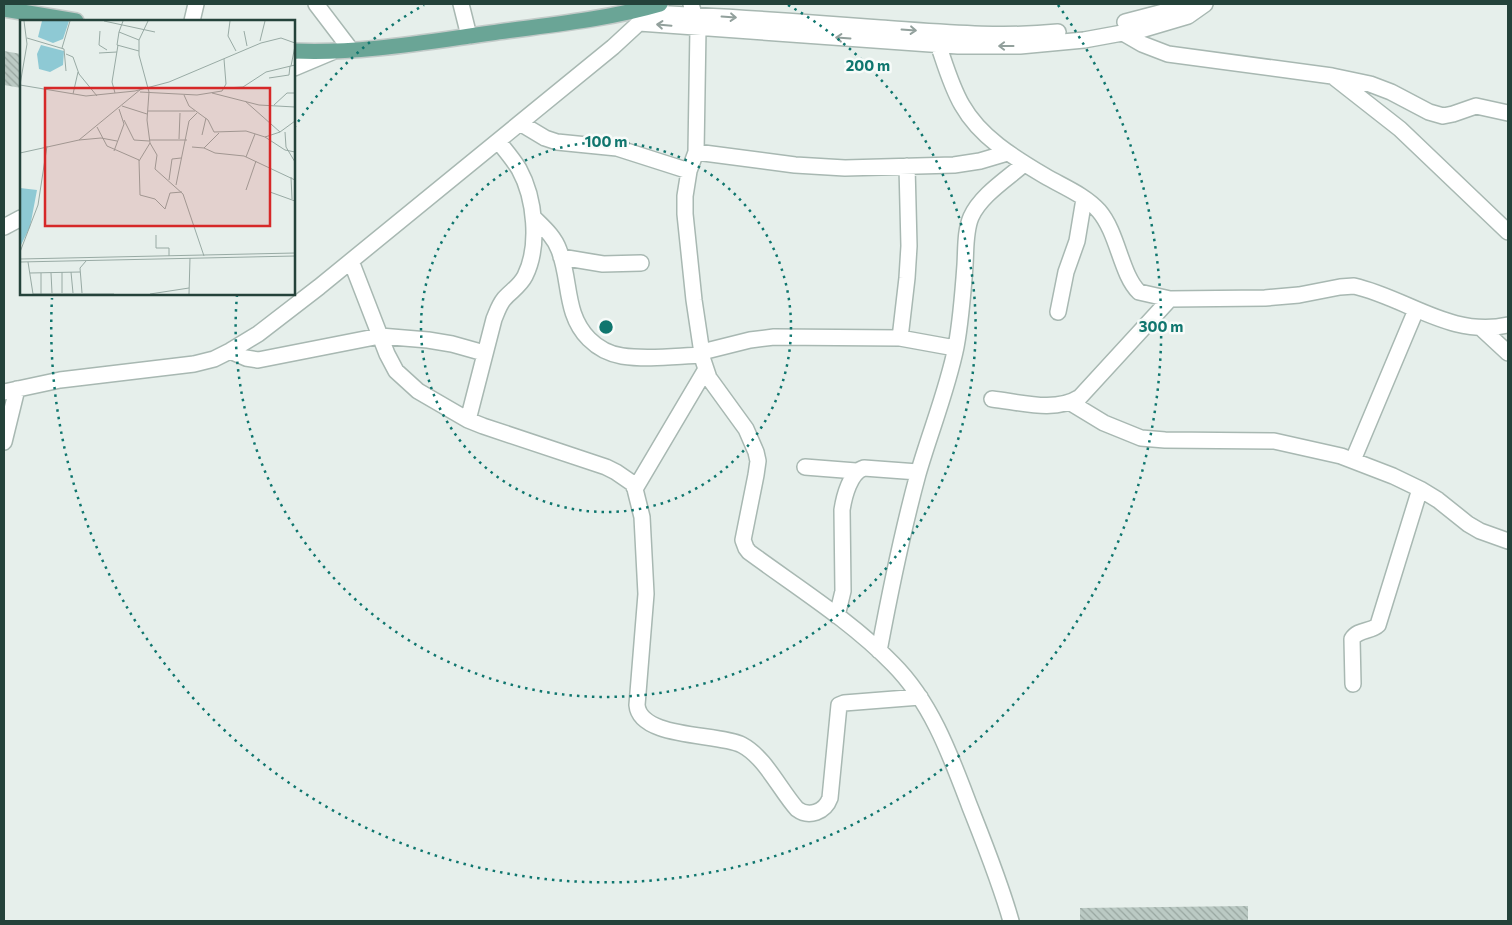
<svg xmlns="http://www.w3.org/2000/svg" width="1512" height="925" font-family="Commissioner,sans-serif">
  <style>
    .building { fill: url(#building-back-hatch) }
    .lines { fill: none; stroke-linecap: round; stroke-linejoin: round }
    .minor-casing { stroke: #a8b8b2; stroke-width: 18 }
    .major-casing { stroke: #c2cac8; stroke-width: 18 }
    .minor { stroke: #fff; stroke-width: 15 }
    .major { stroke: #6aa596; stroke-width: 15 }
    .oneway { stroke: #92a09c }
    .ring { fill: none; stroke: #0f766e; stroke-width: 2.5; stroke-dasharray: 2.5 5 }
    .inset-road { fill: none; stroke: #98aaa4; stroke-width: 1 }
    .view { fill: #d62828; fill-opacity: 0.15; stroke: #d62828; stroke-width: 2.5 }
    .inset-edge { fill: none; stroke: #24423a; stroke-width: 2.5 }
    .centre { fill: #0f766e; stroke: #f7fbf9; stroke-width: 2.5 }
    .ring-label { font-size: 15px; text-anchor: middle; font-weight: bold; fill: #0f766e; stroke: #f7fbf9; stroke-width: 5; stroke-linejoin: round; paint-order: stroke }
  </style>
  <defs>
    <pattern id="building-back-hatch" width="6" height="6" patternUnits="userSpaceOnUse" patternTransform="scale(1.25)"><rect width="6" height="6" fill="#bbcac4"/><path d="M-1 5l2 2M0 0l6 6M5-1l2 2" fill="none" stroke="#98a6a0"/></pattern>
  </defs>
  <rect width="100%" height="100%" fill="#e6efeb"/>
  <path class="building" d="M4,51L21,54V88L4,85Z
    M1248,906V921H1080V908Z"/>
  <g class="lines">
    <g class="minor-casing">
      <path id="minor" d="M316,4L351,50
        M461,4L469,36
        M691,4L698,28L696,152L689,171L685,196V214L694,300L703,360L709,378L746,429L756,452L758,461L756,475L743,540L746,548L749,552C798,588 851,621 893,664C932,703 951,757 970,807C985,845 1000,882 1011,921
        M645,13C724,16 802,22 880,28C939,32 999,38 1058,32
        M192,21L196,4
        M1125,22L1171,10L1184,4
        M639,23L958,46H1020L1084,40L1144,29L1188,16L1205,4
        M1123,33L1142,44L1168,54L1332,76L1370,84L1391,92L1429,112L1443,116L1453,114L1476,106L1508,113
        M938,44C945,64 951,86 962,105C980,137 1013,157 1045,176C1062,186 1085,195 1099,211C1118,233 1121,275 1139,292L1170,299L1265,298L1299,295L1340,287L1354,286C1407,298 1451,338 1508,325
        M294,68L332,52
        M1335,78L1400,129L1508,232
        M520,123L545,138L557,142L617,148L689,171
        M696,152L795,165L845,168L954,165L980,161L1007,153
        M533,217C543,227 554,236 559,250C571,280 564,314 589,339C598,348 609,354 622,356C648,360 676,356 703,355
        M4,227L21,218
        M561,257L603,264L641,263
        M351,261L387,354L396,371L418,391L468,420L483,426L606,467L616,472L632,483L635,489L642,517L646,594L637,705C640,739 719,733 742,745C765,757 780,790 797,809C809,818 825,812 830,798L839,705L844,703L920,697
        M1058,312L1066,272L1077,241L1084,199
        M1481,328L1508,353
        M900,338L907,278L909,246L907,166
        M230,351L246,358L258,360L380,336L428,340L452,344L484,353
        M702,352L750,340L774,337L900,338L955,348
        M4,392L60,380L194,364L214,359L230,351L258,334L319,287L613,47L639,23L649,7
        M992,399C1020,402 1055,413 1080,397L1170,299
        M1071,403L1104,423L1141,438L1165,440L1274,441L1341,456L1393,476L1420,489L1438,500L1468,524L1480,531L1508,541
        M468,420L494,319C497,312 499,305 504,299C511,291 520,286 525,276C540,246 535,198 519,169C513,159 505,150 498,141
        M4,442L17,389
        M1353,460L1416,310
        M805,467L856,471
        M635,489L706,369
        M837,616L843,591L842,510C844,497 850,472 864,468L918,472
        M879,651C890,592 902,533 918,474C930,432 947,391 956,347C961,320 963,293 965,265C966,249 965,231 971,217C981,195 1007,179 1024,164
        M1353,684L1352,639C1358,629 1371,632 1378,625L1420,489"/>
    </g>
    <g class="major-casing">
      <path id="major" d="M4,9L76,21
        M294,51C359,54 426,42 491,33C547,25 605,20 660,4"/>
    </g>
    <use href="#minor" class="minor"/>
    <use href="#major" class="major"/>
  </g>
  <defs><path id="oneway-shaft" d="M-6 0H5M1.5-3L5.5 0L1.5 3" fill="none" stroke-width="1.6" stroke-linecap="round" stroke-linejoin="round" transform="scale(1.25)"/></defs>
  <g class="oneway">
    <use href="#oneway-shaft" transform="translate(729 17) rotate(4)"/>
    <use href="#oneway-shaft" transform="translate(664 25) rotate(-175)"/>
    <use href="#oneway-shaft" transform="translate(909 30) rotate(4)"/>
    <use href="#oneway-shaft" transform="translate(843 38) rotate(-176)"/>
    <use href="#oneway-shaft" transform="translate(1006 46) rotate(-180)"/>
  </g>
  <g class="ring">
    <circle cx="606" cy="327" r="185"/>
    <path d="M294 128A370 370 0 0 1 424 5M788 5A370 370 0 1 1 237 295"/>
    <path d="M1058 5A555 555 0 1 1 52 298"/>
  </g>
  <g transform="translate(20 20)">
    <rect width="275" height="275" fill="#e6efeb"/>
    <path d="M22,1H49L43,19L33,23L18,17ZM21,25L44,31L43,45L30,52L19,49L17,34ZM0,168L17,170L10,207L0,227Z" fill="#8ec9d4"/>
    <path class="inset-road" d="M84,1L135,12M103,1L99,12L119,20M128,1L119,20V35L129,72L127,100L130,123L137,135L135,149L163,174L184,236M210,1L208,16L216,31M80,11L79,25L87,30M224,11L227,26M99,12L97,25L119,31M7,18L44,29L46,51M240,21L245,1M42,28L50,1M79,33L97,32M46,34L53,37L59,54L77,76M271,46L275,26M249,58L269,55L270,46M0,65L7,24L4,1M0,65L66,76L115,71L149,62L241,23L261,18L275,23M205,68L223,67L246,52L275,45M120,72L177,75L202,71L206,64L204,39M95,73L92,62L98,25M192,73L239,85L275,87M53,74L58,52M164,75L169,86L188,100L194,112L226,111L245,117L260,112M225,81L260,112L275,101M254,85L267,73H275M102,86L127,94M128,91H175M104,100L114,120L129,121M77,107L87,126L119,140L120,175L135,179L145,189L150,173L162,172M265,112L266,127L275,142M182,115L186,98M245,117L265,130L275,132M159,119L160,93M59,120L81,118L97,121M129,120H167M172,127L184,128L199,113M184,128L195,133L224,136L275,160M94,131L104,104L99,89M0,133L59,120L121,69M226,137L235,114M119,141L130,123M271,157L272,179M149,160L152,139L161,138M156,165L169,101L177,93M226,170L236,141M250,172L275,181M136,215V228H149V236M0,232L18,185L27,126M0,239L275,233M0,242L275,236M8,242L13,274H94M51,252L53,273M10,253L60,252M21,253V274M31,253L32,273M42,273V252M62,273L60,248L66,241M130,274L169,268M169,274L170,238"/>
    <path class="view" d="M25,68H250V206H25Z"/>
    <rect width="275" height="275" class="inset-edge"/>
  </g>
  <circle cx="606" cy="327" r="8" class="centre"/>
  <g class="ring-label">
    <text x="868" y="71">200 m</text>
    <text x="606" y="147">100 m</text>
    <text x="1161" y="332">300 m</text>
  </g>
  <rect width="1512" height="925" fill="none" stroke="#24423a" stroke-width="10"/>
</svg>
